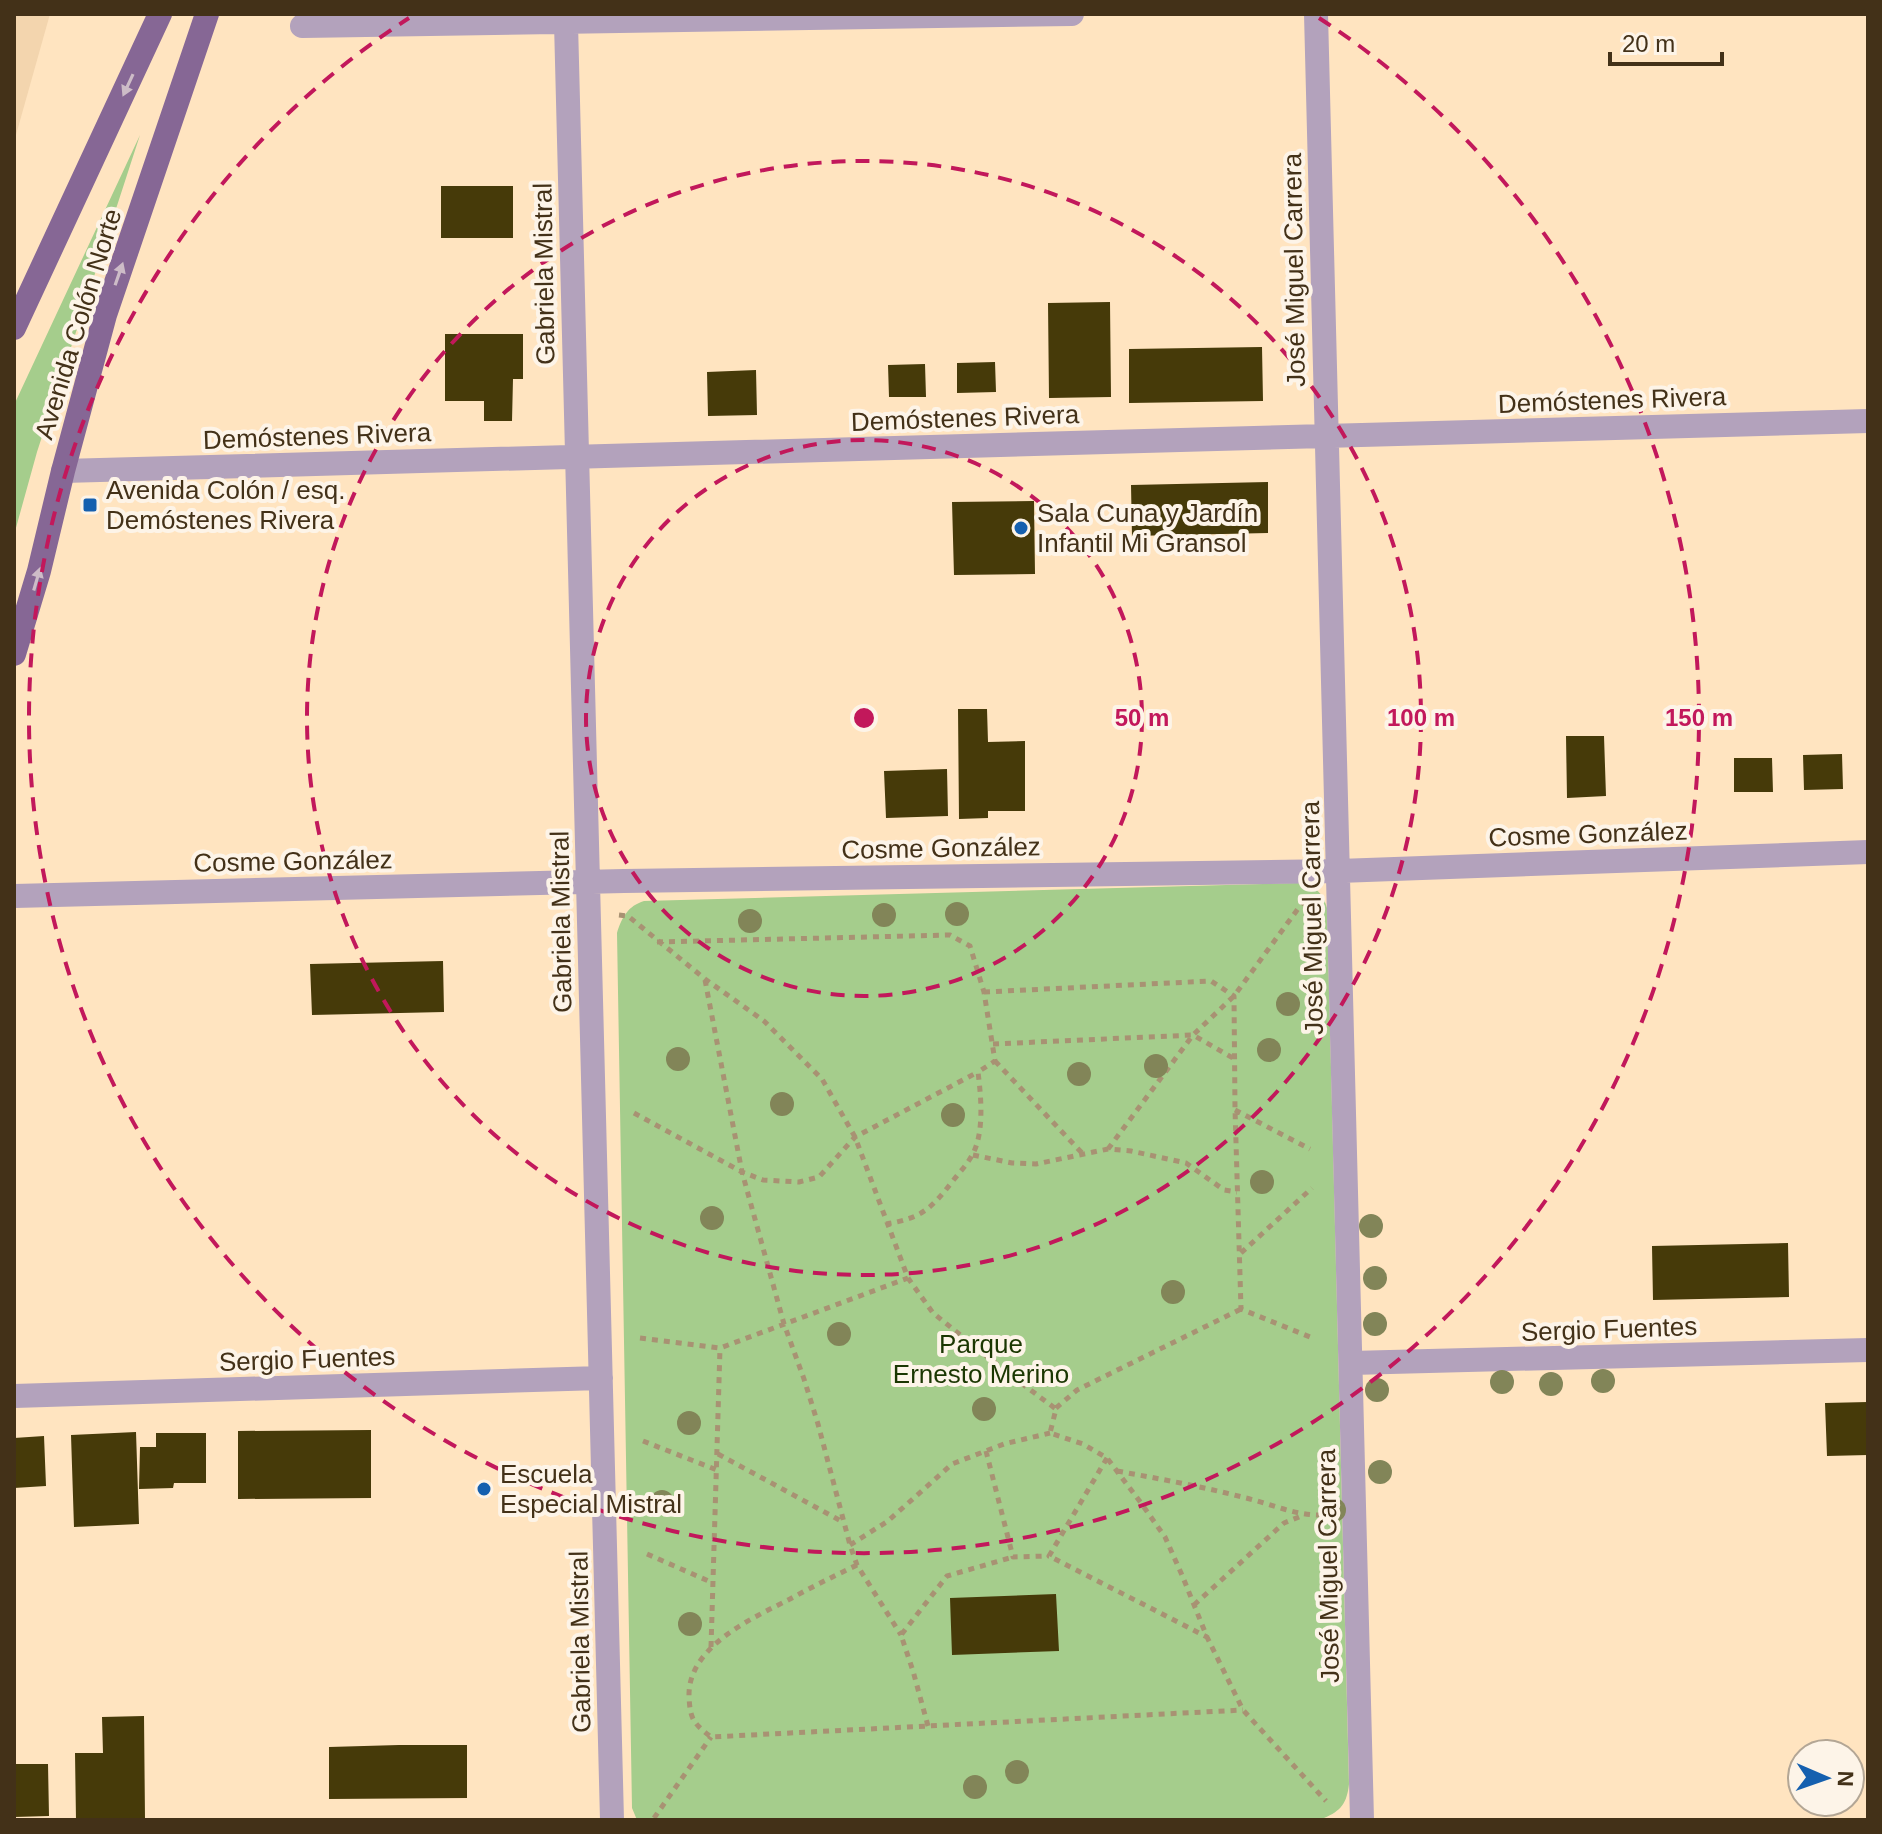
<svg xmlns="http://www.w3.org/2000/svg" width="1882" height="1834" font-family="Arial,sans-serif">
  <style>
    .built { fill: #f3d5ae }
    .green { fill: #a5cd8c }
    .building { fill: #463a09 }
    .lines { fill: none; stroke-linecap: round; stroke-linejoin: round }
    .path { stroke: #a89273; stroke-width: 5; stroke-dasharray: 6 6; stroke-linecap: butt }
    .street { stroke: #b3a2bc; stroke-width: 24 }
    .primary { stroke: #866795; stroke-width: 24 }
    .tree { fill: #828558 }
    .oneway { fill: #cdbcc7 }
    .ring { fill: none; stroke: #c2185b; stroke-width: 4; stroke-dasharray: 14 10 }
    .poi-dot { fill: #1560af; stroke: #fdf4e8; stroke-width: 3 }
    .labels { text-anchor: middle; stroke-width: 8; stroke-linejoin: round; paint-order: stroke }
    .street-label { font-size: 26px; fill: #433118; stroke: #fdf4e8 }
    .poi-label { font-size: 26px; fill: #433118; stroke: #fdf4e8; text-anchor: start }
    .park-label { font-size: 26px; fill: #1b3702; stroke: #fdf4e8 }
    .centre { fill: #c2185b; stroke: #fdf4e8; stroke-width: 4 }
    .ring-label { font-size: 24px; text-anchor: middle; font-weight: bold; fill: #c2185b; stroke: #fdf4e8; stroke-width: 8; stroke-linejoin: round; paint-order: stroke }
  </style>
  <rect width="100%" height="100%" fill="#ffe4c0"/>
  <path class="built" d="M14,14H50L14,142Z"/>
  <path class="green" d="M140,135L37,452L14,535V405Z
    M1297,883C1314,885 1323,892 1327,908L1349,1784C1347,1803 1341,1811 1324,1818L1250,1820H637L632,1808L617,933C622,917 628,906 644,901Z"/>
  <path class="building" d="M441,186H513V238H441Z
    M1110,302L1111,397L1049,398L1048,303Z
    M445,334H523V379H513L512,421H484V401H445Z
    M1262,347L1263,401L1129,403V349Z
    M995,362L996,392L957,393V363Z
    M925,364L926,397H889L888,365Z
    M756,370L757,415L708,416L707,372Z
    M1268,482V533L1132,536L1131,485Z
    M1034,501L1035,574L954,575L952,502Z
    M958,709H987L988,742L1025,741V811H988V818L959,819Z
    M1566,736H1604L1606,796L1567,798Z
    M1842,754L1843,789L1804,790L1803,755Z
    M1734,758H1772L1773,792H1734Z
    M947,769L948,816L886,818L884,771Z
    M443,961L444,1012L312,1015L310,964Z
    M1788,1243L1789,1297L1653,1300L1652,1246Z
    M1868,1402V1455L1827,1456L1825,1403Z
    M371,1430V1498L238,1499V1431Z
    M136,1432L139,1524L74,1527L71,1435Z
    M156,1433H206V1483H174L173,1488L139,1489L140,1447H156Z
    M44,1436L46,1486L14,1488V1438Z
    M1056,1594L1059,1651L952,1655L950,1598Z
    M144,1716L145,1819L76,1820L75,1753H103L102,1717Z
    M399,1745H467V1798L329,1799V1747Z
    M14,1764H48L49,1816L14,1817Z"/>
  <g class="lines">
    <path class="path" d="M619,915L628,916L705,979L764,1021L822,1079L855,1137L908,1278L933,1313L1009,1374L1056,1409L1050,1433L1083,1444L1107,1458L1141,1503L1165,1537L1182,1575L1207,1637L1243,1710L1326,1801
      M657,942L950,935L970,946L984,992L995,1061L978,1072C981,1096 985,1135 971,1157C966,1166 958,1174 952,1182C930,1210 921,1218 886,1224
      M705,980L742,1172L784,1324L804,1379L818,1424L850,1545L857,1565L901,1635
      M984,992L1211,981L1234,996L1235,1109L1241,1309L1315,1339
      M993,1044L1193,1035L1233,1058
      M995,1061L1082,1153
      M1235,1110L1310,1149
      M634,1113L742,1172L763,1180L799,1182L819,1177L855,1137L978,1072
      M1108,1149L1193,1035L1234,996L1303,902
      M973,1155L1012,1163L1036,1164L1108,1149L1131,1151L1186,1163L1224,1190L1237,1192
      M1241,1253L1312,1188
      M640,1338L720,1348L908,1278
      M1056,1408L1077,1390L1241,1309
      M643,1441L717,1470
      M986,1451L1013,1557L1049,1556
      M718,1454L843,1522
      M1107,1458L1049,1556L1207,1637
      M1117,1471C1161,1479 1204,1487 1246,1498C1271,1504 1294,1515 1319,1515
      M850,1545L888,1521L952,1464L1004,1444L1050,1433
      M647,1554L713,1583
      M857,1565C834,1576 812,1587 790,1599C753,1618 688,1646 689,1696C690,1719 693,1723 711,1737L1243,1710
      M1194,1605L1284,1523L1304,1515
      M711,1647L720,1348
      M928,1726L913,1671L901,1635L947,1576L1013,1557
      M654,1818L711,1737"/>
    <path class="street" d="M1316,14L1362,1820
      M566,23L612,1820
      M302,26L1072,14
      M63,471L1868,421
      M14,896L624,881L1339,871L1868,852
      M1351,1363L1868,1350
      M14,1396L601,1378"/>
    <path class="primary" d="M14,328L160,14
      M14,654L39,571L63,471L105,315L207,14"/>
  </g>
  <g class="tree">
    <circle cx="957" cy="914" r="12"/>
    <circle cx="884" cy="915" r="12"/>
    <circle cx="750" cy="921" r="12"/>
    <circle cx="1288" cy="1004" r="12"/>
    <circle cx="1269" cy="1050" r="12"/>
    <circle cx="678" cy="1059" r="12"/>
    <circle cx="1156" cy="1066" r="12"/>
    <circle cx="1079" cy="1074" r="12"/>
    <circle cx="782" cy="1104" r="12"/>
    <circle cx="953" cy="1115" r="12"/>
    <circle cx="1262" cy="1182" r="12"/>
    <circle cx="712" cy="1218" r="12"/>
    <circle cx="1371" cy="1226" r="12"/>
    <circle cx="1375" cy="1278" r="12"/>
    <circle cx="1173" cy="1292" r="12"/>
    <circle cx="1375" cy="1324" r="12"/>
    <circle cx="839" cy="1334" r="12"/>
    <circle cx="1603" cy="1381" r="12"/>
    <circle cx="1502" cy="1382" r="12"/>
    <circle cx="1551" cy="1384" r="12"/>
    <circle cx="1377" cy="1390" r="12"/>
    <circle cx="984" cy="1409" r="12"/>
    <circle cx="689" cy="1423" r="12"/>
    <circle cx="1380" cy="1472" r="12"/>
    <circle cx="662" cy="1502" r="12"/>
    <circle cx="1334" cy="1510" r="12"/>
    <circle cx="690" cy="1624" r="12"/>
    <circle cx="1017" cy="1772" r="12"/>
    <circle cx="975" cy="1787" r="12"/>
  </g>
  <defs><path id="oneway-solid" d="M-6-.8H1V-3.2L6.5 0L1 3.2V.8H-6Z" transform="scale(2)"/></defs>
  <g class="oneway">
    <use href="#oneway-solid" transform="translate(128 85) rotate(115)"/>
    <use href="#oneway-solid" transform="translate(119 274) rotate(-71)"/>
    <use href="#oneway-solid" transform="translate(37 579) rotate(-74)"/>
  </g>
  <g class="ring">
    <circle cx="864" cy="718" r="278"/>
    <circle cx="864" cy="718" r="557"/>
    <path d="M1319 18A835 835 0 1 1 409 18"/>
  </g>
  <g class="poi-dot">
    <rect x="82" y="497" width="16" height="16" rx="4"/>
    <circle cx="1021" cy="528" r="8"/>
    <circle cx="484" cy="1489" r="8"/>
  </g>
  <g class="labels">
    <g class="street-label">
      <text transform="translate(1294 270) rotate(-91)" y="9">José Miguel Carrera</text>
      <text transform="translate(544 274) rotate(-91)" y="9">Gabriela Mistral</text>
      <text transform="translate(78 324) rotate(-73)" y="9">Avenida Colón Norte</text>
      <text transform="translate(1612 400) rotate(-2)" y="9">Demóstenes Rivera</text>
      <text transform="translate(965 418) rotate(-2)" y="9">Demóstenes Rivera</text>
      <text transform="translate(317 436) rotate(-2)" y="9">Demóstenes Rivera</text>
      <text transform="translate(1588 834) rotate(-2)" y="9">Cosme González</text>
      <text transform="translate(941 848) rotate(-1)" y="9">Cosme González</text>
      <text transform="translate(293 861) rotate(-1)" y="9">Cosme González</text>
      <text transform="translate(1312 918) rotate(-91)" y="9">José Miguel Carrera</text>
      <text transform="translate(561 922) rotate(-91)" y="9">Gabriela Mistral</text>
      <text transform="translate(1609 1329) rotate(-2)" y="9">Sergio Fuentes</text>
      <text transform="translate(307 1359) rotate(-2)" y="9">Sergio Fuentes</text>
      <text transform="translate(1328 1566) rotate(-91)" y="9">José Miguel Carrera</text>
      <text transform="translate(580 1642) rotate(-91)" y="9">Gabriela Mistral</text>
    </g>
    <g class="poi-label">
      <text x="106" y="499">Avenida Colón / esq.<tspan x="106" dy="30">Demóstenes Rivera</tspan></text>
      <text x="1037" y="522">Sala Cuna y Jardín<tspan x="1037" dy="30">Infantil Mi Gransol</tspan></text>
      <text x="500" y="1483">Escuela<tspan x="500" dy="30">Especial Mistral</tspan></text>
    </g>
    <g class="park-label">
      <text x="981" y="1353">Parque<tspan x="981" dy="30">Ernesto Merino</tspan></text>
    </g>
  </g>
  <circle cx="864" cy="718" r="12" class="centre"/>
  <g class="ring-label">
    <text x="1142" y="726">50 m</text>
    <text x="1421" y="726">100 m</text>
    <text x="1699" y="726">150 m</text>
  </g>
  <rect width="1882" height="1834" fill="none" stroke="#433118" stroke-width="32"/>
  <g transform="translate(1826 1778) rotate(92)"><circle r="38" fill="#fdf4e8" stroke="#b3a695" stroke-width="2"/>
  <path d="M0-6L14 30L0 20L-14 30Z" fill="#1560af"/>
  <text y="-12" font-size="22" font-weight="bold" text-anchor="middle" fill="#433118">N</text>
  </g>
  <path d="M1610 52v12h112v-12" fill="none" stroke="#433118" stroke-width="4"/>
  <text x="1622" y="52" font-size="24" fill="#433118" stroke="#fdf4e8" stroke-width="6" paint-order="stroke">20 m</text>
</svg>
